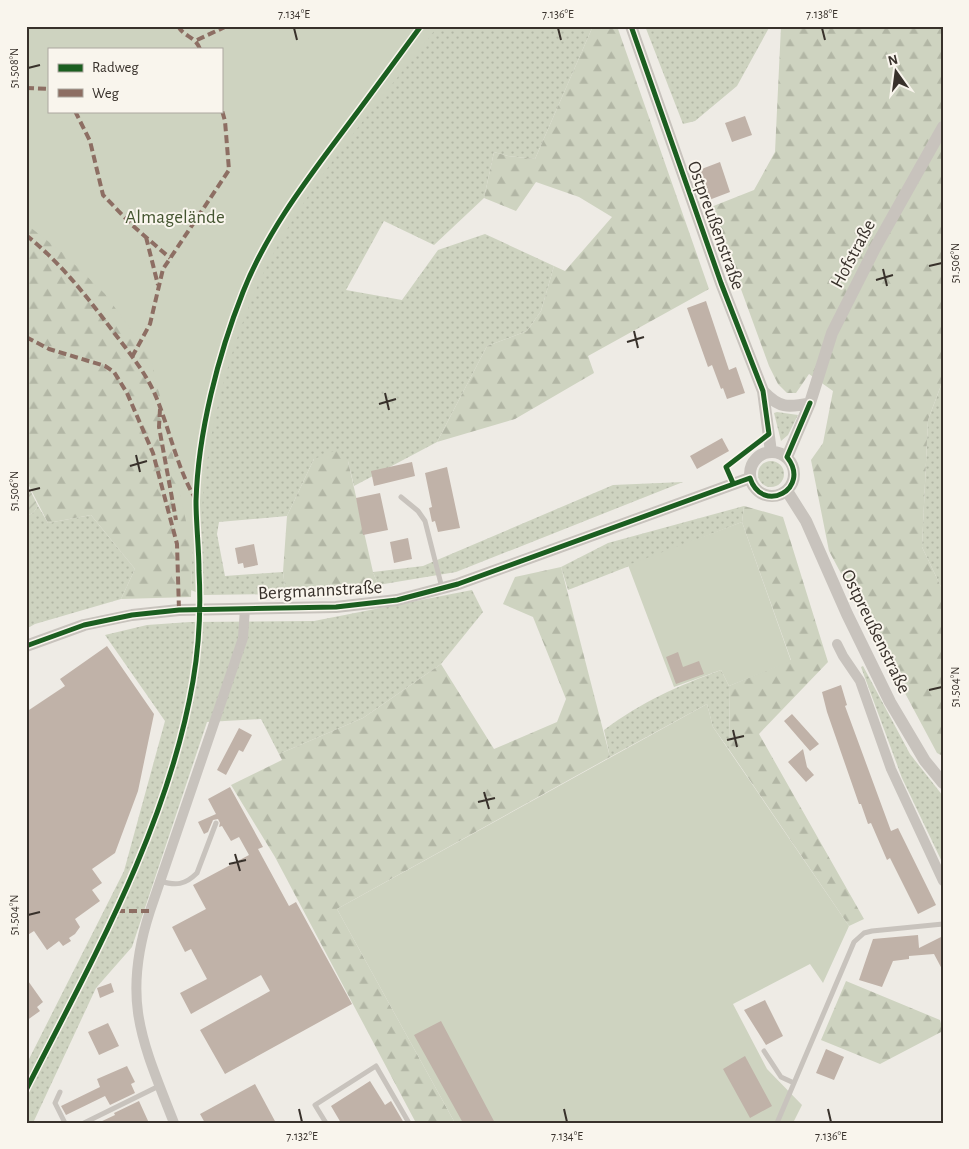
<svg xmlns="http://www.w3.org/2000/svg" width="969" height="1149" font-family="'Alegreya Sans',sans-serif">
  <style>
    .grass { fill: url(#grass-dots) }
    .forest { fill: url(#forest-firs); fill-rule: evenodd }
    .park { fill: #ced3c0; fill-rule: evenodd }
    .garden { fill: url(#garden-furrows) }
    .building { fill: #c0b2a8 }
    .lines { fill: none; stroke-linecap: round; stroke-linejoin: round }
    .service { stroke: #c8c3bd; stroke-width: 5 }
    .minor { stroke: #c8c3bd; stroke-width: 10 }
    .tertiary { stroke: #c8c3bd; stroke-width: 12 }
    .quiet { stroke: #8d6e63; stroke-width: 4; stroke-dasharray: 8 4; stroke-linecap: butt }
    .cycleway-casing { stroke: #f9f5ed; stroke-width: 8 }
    .cycleway { stroke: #1b5e20; stroke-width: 5 }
    .ticks { fill: none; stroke: #38312b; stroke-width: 2 }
    .labels { text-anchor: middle; stroke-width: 4; stroke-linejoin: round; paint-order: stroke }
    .park-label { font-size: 19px; fill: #445530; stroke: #f9f5ed }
    .street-label { font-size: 19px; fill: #38312b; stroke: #f9f5ed }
    .neatline { fill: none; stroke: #38312b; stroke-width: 2 }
    .ticks-label { font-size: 12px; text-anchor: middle; fill: #38312b }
  </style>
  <defs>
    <pattern id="grass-dots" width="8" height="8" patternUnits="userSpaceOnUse" patternTransform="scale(1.25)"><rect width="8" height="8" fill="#ced3c0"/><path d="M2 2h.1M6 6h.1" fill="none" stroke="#b2b6a5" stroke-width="1.8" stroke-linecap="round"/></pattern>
    <pattern id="forest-firs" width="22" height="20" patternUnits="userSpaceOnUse" patternTransform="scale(1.25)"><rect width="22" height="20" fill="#ced3c0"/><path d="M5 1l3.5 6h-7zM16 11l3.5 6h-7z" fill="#b2b6a5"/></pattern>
    <pattern id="garden-furrows" width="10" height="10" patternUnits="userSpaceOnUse" patternTransform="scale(1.25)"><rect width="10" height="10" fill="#ced3c0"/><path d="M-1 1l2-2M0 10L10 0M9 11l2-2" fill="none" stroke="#b2b6a5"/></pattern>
  </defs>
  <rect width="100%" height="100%" fill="#eeebe5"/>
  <path class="grass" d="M402,26H593L535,159L508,156L494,152L484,198L434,245L384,221L346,290L402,300L438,250L485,234L554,266L541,311L527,331L487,346L437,442L354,486L348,461L314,459L287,516L219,522L217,534L225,576L283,572L286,594L203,595L191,590L196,442L244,256Z
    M645,26H770L737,86L695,121L683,124Z
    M943,380V591L922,547L928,420Z
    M777,412L798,415L788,435L781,441L774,413Z
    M758 474a13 13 0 1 1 26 0a13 13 0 1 1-26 0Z
    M683,482L456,572L378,585L373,572L423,566L613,485Z
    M38,506L48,523L91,515L135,569L121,599L35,624L26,629V516L33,513Z
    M744,506L742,522L568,590L561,567L608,543Z
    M472,590L483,612L441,664L363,718L279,754L261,719L207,722L132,947L96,988L33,1123H26V1065L124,871L165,721L105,635L147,625L190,622L314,621Z
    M863,666L910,754L943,796V864L902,778L861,667Z
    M721,670L729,686L730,751L713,727L707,704L610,757L604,730C643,701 676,687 721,670Z"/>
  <path class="forest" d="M26,26H402L244,257L196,442L191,597L121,599L135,569L91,515L48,523L26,480ZM49,49H221V111H49Z
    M593,26H617L709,289L588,356L594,373L515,419L437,442L487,346L527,331L541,311L554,266L565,271L612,217L579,197L536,182L516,211L484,198L494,152L508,156L535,159Z
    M781,26H943V380L928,420L922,547L943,591V756L937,753L829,551L811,460L823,443L833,391L809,374L796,393H787L778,384L769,366L711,207L754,190L775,152Z
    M337,450L348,461L373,572L378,585L326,593L286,594L283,572L287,516L314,459Z
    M744,506L783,517L828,662L759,734L864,919L849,926L730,751L729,686L791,660L742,522Z
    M561,567L610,757L337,909L455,1123H416L275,857L231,785L282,760L279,754L363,718L441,664L494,749L557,722L566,699L533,617L503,604L515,577Z
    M846,981L940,1020L943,1031L880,1064L821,1040Z"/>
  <path class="park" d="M26,26H438C381,100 313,177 270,260C230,337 202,447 201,534C201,555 203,577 203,598L174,467L173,450L152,363L145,349L105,294L63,253L26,224ZM49,49H221V111H49Z
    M742,522L791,661L729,686L721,670L674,687L628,565Z
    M707,704L713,727L849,926L823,983L810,964L733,1004L767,1069L802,1105L793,1123H455L337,909Z"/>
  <path class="garden" d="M26,482L38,506L33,513L26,516Z"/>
  <path class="building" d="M745,116L752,135L732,142L725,123Z
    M720,162L730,192L709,200L699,170Z
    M706,301L729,370L736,367L745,393L727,399L723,388L721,389L712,365L708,367L687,308Z
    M722,438L729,451L697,469L690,456Z
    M412,462L415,476L374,486L371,471Z
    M447,467L460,528L438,532L435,521L432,522L429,508L432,507L425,473Z
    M380,493L388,530L363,535L356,498Z
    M408,538L412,559L394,563L390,542Z
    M254,544L258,565L244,568L243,563L238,564L235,548Z
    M107,646L154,714L138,791L115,853L92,869L102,883L92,890L100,901L75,919L80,927L75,934L69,938L71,941L63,946L59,941L47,950L34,931L26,936V712L65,686L60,679Z
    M678,652L683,667L699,661L704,674L676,684L666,657Z
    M841,685L847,705L845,706L891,831L898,828L936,905L918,914L890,858L887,860L871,823L868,824L861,804H859L827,712L822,692Z
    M792,714L819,744L810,751L784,721Z
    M239,728L252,735L243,752L239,750L226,775L217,770Z
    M803,749L807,767L814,775L806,782L788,762Z
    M230,787L263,847L258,849L289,906L296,902L352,1004L225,1074L200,1030L270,991L261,975L191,1014L180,993L207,979L191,949L185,952L172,927L206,909L193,885L249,855L239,837L231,841L222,826L219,827L220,823L218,819L213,820L208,832L204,834L198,822L216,814L208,799Z
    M918,935L919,948L943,936V971L934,954L909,956V959L893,961L882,987L859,980L873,939Z
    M26,978L43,1002L37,1007L40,1011L26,1021Z
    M111,983L114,992L100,998L97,988Z
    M765,1000L783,1036L766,1045L744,1010Z
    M441,1021L495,1123H463L414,1035Z
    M108,1023L119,1046L99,1055L88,1032Z
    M826,1049L844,1057L834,1080L816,1073Z
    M745,1056L772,1106L750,1118L723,1069Z
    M127,1066L135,1082L131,1084L135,1093L110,1105L105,1096L66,1115L61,1106L100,1087L97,1079Z
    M370,1081L385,1105L391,1101L404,1123H341L331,1106Z
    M255,1084L276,1123H205L200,1114Z
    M139,1101L149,1123H98L115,1115L114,1113Z"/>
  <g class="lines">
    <path class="service" d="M401,497L418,511L425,521L442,588
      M160,881C176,886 185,885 197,873L216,823
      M764,1051L781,1077L794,1083
      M60,1092L55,1103L65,1123
      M84,1123L159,1086
      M326,1123L315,1105L376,1066L409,1123
      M777,1123L854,942L864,933L872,931L943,924"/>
    <path class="minor" d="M837,644L843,656L860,681L891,769L943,881
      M174,1123C142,1041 121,1000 150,911L243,638L245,608"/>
    <path class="tertiary" d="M631,26L721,283L763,391L771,452
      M763,391C779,408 788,408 810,403
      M750 474a22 22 0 1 1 44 0a22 22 0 1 1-44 0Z
      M787,457L810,403L832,333L875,248L943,127
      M787,491L806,521L847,614L890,702L925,761L943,783
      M26,646L84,625L132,615L179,610L336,607L397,600L458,584L750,478"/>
    <path class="quiet" d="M178,26C184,37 195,36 200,49
      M197,40L227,26
      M26,88L49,89
      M75,111L90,141L103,195L132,225L170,258
      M26,235C62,264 88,298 115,334C129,352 144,371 154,392C169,426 176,466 195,498
      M146,237L158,285
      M26,337L49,349L105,366L114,372L127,393L153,453L177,544L179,610
      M132,357L150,324L163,269L229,170L225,121L221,107
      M160,409L159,427L176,520
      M117,911H150"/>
    <g class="cycleway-casing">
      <path id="cycleway" d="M631,26L721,283L763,391L769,434L726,467L733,483
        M26,646L84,625L132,615L179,610L336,607L397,600L458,584L750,478C762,515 812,489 787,457L810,403
        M26,1090C92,960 168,827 193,681C199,646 201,607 199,571C199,548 196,524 196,501C198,433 218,355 243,292C265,236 302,186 338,138C366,101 393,64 421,26"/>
    </g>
    <use href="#cycleway" class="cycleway"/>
  </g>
  <path class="ticks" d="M294,28L297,40M558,28L561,40M822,28L825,40M28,68L40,65M929,266L942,263M883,269L887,286M876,280L893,275M634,331L638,348M627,342L644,337M385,393L389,410M379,404L396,399M136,455L140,472M130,466L147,461M28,491L40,488M929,690L942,687M733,730L737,747M727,740L744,736M484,792L489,809M478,802L495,798M235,854L240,871M229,864L246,860M28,915L40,912M299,1109L302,1122M564,1109L567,1122M828,1109L831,1122"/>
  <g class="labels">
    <g class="park-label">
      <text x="175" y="223">Almagelände</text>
    </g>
    <g class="street-label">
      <text transform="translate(717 225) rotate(70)" y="7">Ostpreußenstraße</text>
      <text transform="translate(852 253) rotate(-62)" y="7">Hofstraße</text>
      <text transform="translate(320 589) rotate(-3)" y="7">Bergmannstraße</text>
      <text transform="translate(877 631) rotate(64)" y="7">Ostpreußenstraße</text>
    </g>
  </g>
  <rect width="969" height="1149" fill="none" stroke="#f9f5ed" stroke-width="55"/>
  <rect x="48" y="48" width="175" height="65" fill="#f9f5ed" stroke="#aca79f"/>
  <rect x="58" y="64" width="25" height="8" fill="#1b5e20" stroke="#aca79f"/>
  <text x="92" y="72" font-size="15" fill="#38312b">Radweg</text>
  <rect x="58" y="89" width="25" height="8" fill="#8d6e63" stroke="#aca79f"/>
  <text x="92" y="98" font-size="15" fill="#38312b">Weg</text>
  <g transform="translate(896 72) rotate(346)" stroke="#f9f5ed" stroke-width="4" paint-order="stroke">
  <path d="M0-4L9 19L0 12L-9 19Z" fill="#38312b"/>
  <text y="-8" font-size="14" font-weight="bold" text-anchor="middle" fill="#38312b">N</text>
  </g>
  <rect x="28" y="28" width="914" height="1094" class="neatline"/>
  <g class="ticks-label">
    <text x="294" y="18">7.134°E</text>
    <text x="558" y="18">7.136°E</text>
    <text x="822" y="18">7.138°E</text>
    <text transform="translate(14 68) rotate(-90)" y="4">51.508°N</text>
    <text transform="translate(955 263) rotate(-90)" y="4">51.506°N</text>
    <text transform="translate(14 491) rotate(-90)" y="4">51.506°N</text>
    <text transform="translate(955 687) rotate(-90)" y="4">51.504°N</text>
    <text transform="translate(14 915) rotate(-90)" y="4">51.504°N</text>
    <text x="302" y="1140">7.132°E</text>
    <text x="567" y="1140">7.134°E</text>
    <text x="831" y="1140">7.136°E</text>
  </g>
</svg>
